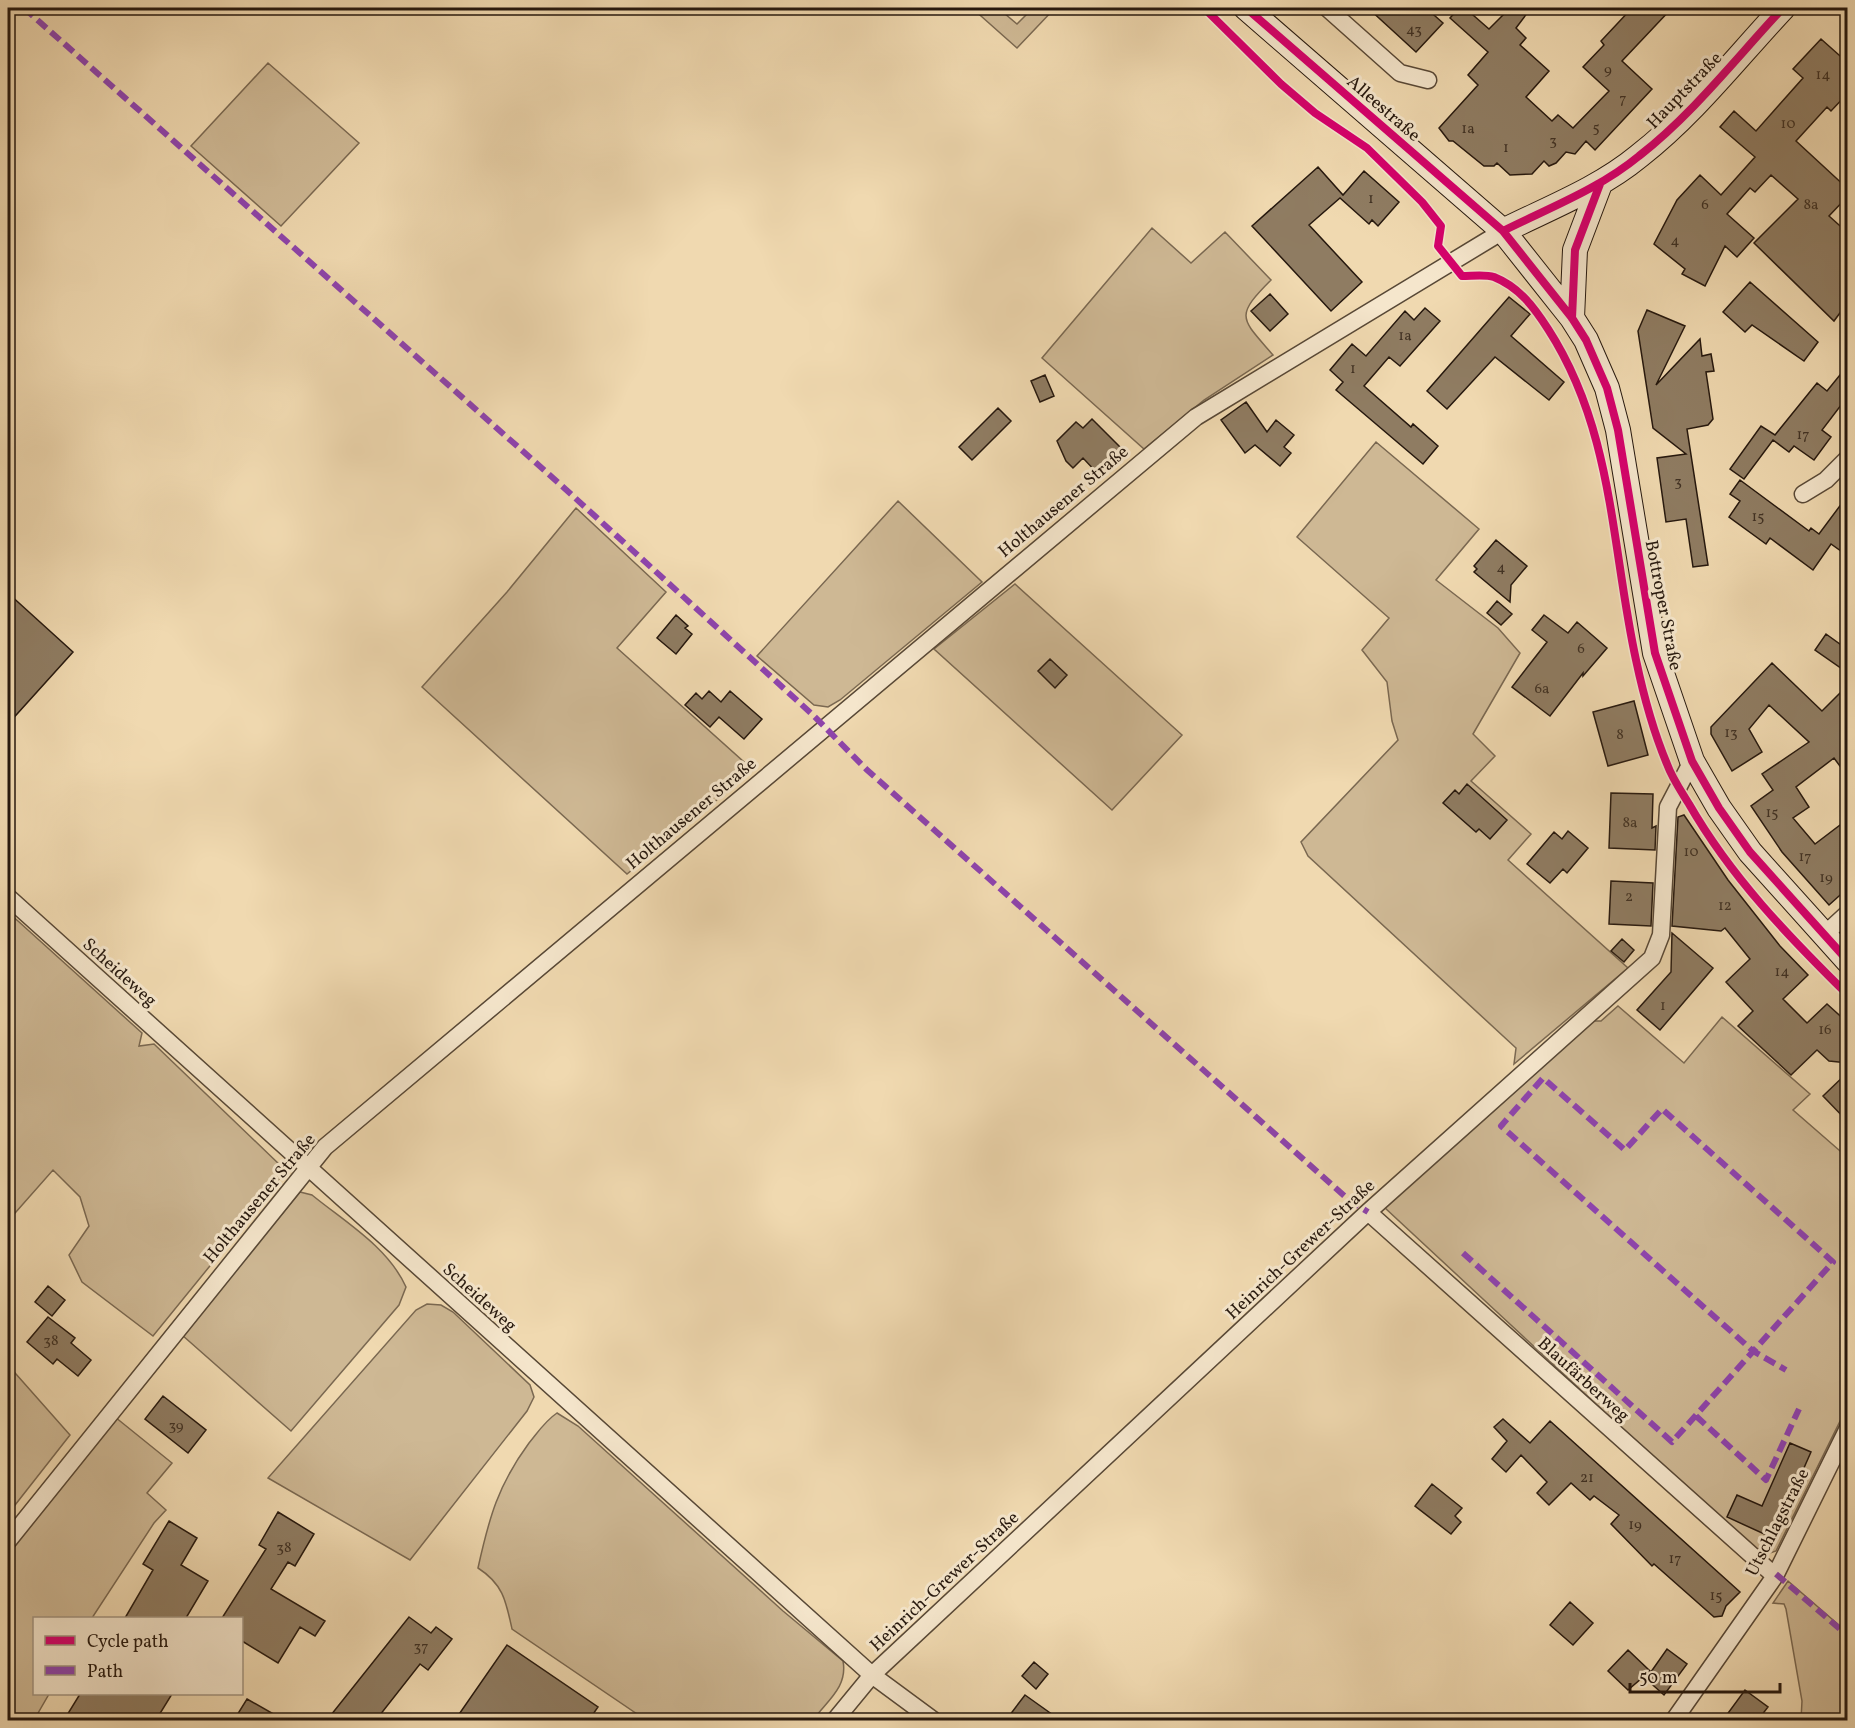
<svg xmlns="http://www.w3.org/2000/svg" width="1855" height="1728" font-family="Vollkorn,serif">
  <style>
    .green { fill: #ceb894; stroke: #7a6851; stroke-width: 1.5 }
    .building { fill: #8f7c62; stroke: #26180e; stroke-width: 1.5 }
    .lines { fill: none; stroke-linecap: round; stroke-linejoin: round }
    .street-casing { stroke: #584836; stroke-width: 19 }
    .secondary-casing { stroke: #26180e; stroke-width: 26 }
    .street { stroke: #f5e6cc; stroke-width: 16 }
    .secondary { stroke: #f5e6cc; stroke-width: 24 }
    .quiet { stroke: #8e44ad; stroke-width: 6; stroke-dasharray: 12 6; stroke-linecap: butt }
    .cycleway-casing { stroke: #f5e6cc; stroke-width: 11 }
    .cycleway { stroke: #d6006c; stroke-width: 8 }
    .labels { text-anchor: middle; stroke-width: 6; stroke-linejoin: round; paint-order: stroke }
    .number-label { font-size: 15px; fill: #403123 }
    .street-label { font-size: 18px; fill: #26180e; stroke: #f5e6cc }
  </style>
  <rect width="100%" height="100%" fill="#f0d9b0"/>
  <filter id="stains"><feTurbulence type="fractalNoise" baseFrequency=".00333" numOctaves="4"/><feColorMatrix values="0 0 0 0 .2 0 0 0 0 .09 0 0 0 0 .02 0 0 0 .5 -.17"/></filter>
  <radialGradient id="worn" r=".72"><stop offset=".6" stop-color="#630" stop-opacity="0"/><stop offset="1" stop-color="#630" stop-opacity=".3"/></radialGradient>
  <path class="green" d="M972,8H998L1017,24L1033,8H1055L1017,48Z
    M268,63L359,143L281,226L191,146Z
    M1152,228L1191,263L1225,232L1271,280C1234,317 1241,318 1273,355L1204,400L1144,449L1042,358Z
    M1376,442L1479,529L1436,580L1498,628L1520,653L1473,734L1495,756L1471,781L1531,834L1508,860L1628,968L1514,1064L1516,1048L1308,856L1301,842L1398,740L1392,721L1387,682L1362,650L1389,618L1297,537Z
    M898,501L982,582L840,700L828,707L814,705L757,656Z
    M576,508L666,592L617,648L753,770L627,874L422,687L507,592Z
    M1015,584L1182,735L1112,810L934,649Z
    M8,912L142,1033L139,1046L154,1044L280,1165L279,1179L270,1192L153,1336L82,1282L69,1255L89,1226L80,1197L53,1170L8,1221Z
    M1618,1006L1684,1063L1722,1017L1810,1094L1793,1110L1847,1157V1407L1776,1551L1764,1555L1756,1553L1384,1207L1593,1021H1601Z
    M300,1192L312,1195C345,1222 388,1247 406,1287L399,1305L291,1431L182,1335Z
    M427,1304L441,1305L453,1312L530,1385L534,1397L527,1411L410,1560L268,1478L416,1310Z
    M8,1365L70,1435L8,1514Z
    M557,1413L578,1426L783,1611L843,1661C848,1687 827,1701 813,1720H646L512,1629C506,1601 503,1584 478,1568C489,1518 498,1485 529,1443C538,1432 545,1421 557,1413Z
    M115,1417L172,1463L147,1493L166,1510L154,1523L92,1618H34V1694H49L34,1720H8V1552Z
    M1788,1581L1847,1632V1720H1801L1802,1701L1786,1609L1784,1604L1773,1603Z"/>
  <path class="building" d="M1368,8H1426L1443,23L1416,52Z
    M1459,8H1465L1489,29L1510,8H1531L1516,28L1526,38L1520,45L1549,71L1526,97L1552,121L1558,115L1573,128L1609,91L1583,67L1604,45L1601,41L1632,8H1672L1622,61L1652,89L1595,150L1586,141L1575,154L1566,152L1556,163L1549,166L1544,161L1532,174L1510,175L1497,163L1494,166H1484L1453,141H1449L1439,128L1478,85L1468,75L1488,52L1450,18Z
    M1821,39L1848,63V93L1831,111L1827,107L1796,141L1848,189V196L1829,216L1848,233V302L1834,321L1754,243L1798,199L1771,175L1755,192L1750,188L1727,214L1754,238L1737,257L1725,246L1705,286L1682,274L1685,269L1654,244L1677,200L1700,175L1721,195L1755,157L1720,127L1734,111L1756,131L1803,78L1793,69Z
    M1318,167L1343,195L1364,171L1399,202L1378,226L1372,220L1369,224L1340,198L1309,225L1362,282L1331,311L1252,226Z
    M1750,282L1818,342L1804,361L1752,325L1745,332L1723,312Z
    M1270,294L1288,314L1270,331L1251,311Z
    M1509,297L1530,314L1511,336L1564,382L1549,400L1495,357L1447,409L1427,391Z
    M1425,308L1440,321L1400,366L1389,357L1364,386L1411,427L1413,424L1438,446L1423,464L1336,390L1343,382L1330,370L1352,344L1366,356L1405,311L1414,320Z
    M1647,310L1685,326L1656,385L1700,339L1702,356L1711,354L1714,371L1706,372L1713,419L1708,425L1687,429L1708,565L1693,567L1686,519L1666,522L1657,458L1686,454L1653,428L1638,331Z
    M1848,365V396L1822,430L1831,437L1814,460L1794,446L1789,452L1773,440L1744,479L1730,469L1761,426L1775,435L1817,383L1827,391Z
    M1045,375L1054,396L1040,402L1031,381Z
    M1246,402L1267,432L1276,420L1294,435L1284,447L1291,453L1280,466L1255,445L1245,453L1221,420Z
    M998,408L1011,421L972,460L959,447Z
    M1092,419L1124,451L1099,475L1083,458L1073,468L1066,461L1057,441L1076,422L1083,428Z
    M1740,480L1809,531L1811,528L1819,534L1848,495V556L1831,544L1813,570L1770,538L1766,544L1729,517L1740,501L1730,494Z
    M1496,540L1527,566L1511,585L1510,602L1474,572L1477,569L1474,566Z
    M8,593L73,652L8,724Z
    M1497,601L1512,614L1501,625L1487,613Z
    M676,615L688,626L685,628L692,634L676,654L657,638Z
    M1544,615L1568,633L1577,622L1607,648L1583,676V673L1550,716L1512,687L1547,642L1532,630Z
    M1826,634L1848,650V673L1815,650Z
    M1050,659L1067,675L1055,688L1038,671Z
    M1772,663L1822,711L1848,685V777L1834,758L1796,787L1809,807L1793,818L1815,844L1848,819V888L1829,905L1782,852L1751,806L1773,790L1762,774L1809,742L1769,705L1749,729L1762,752L1732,771L1711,734V727Z
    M709,691L721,702L730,691L762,719L744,739L719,717L710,727L685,705L696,693L702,699Z
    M1634,701L1648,755L1608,766L1593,712Z
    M1467,784L1507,820L1490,839L1479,829L1476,832L1443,803L1455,790L1459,794Z
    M1611,793L1653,794L1652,828L1656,826L1655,850L1609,848Z
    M1684,815L1728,880L1780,946L1808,975L1783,999L1807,1023L1827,1004L1848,1023V1063L1829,1061L1817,1050L1791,1075L1738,1026L1753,1011L1726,982L1750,959L1725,928L1721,931L1672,926L1678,817Z
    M1568,831L1588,848L1567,873L1563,869L1550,883L1527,864L1554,832L1562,839Z
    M1611,881L1653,883L1651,926L1609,924Z
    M1672,933L1713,968L1660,1030L1637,1010L1671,972Z
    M1622,939L1634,950L1624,962L1611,951Z
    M1848,1072V1122L1823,1096Z
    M48,1286L65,1300L52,1316L35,1302Z
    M48,1317L75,1338L71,1343L91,1360L78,1376L57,1359L53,1364L27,1342Z
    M163,1396L206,1430L188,1453L145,1419Z
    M1503,1419L1530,1443L1550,1421L1740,1592L1726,1606L1722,1616L1714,1617L1654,1564L1652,1566L1611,1524L1619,1515L1594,1496L1590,1500L1571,1483L1549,1505L1537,1493L1547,1482L1521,1455L1506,1472L1492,1459L1507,1441L1494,1427Z
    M1790,1443L1811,1452L1773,1538L1727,1517L1737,1495L1762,1506Z
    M1432,1484L1462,1508L1455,1516L1461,1522L1451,1534L1415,1506Z
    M278,1512L314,1534L295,1566L288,1562L271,1589L325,1621L315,1636L300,1627L278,1663L242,1641V1618H222L266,1549L259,1545Z
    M169,1521L197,1538L181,1565L208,1581L186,1618H125L153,1570L143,1564Z
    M1570,1602L1593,1623L1573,1645L1550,1625Z
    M409,1617L431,1633L436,1627L452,1639L428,1670L420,1664L376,1720H327Z
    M507,1645L598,1707L589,1720H455Z
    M1667,1649L1687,1664L1664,1695L1646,1679Z
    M1628,1650L1650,1671L1628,1690L1608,1671Z
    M1034,1662L1048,1674L1036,1689L1022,1676Z
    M1745,1690L1768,1707L1758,1720H1723Z
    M80,1694H172L156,1720H64Z
    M1025,1695L1060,1720H1006Z
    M247,1699L284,1720H234Z"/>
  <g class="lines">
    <g class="street-casing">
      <path id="street" d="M1327,8L1400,73L1428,80
        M1803,494L1826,480L1848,458
        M8,897L872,1675L933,1720
        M1824,935L1848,913
        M1368,1212L1775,1576
        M8,1541L325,1147L1196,417L1503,231
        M835,1720L872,1675L1368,1212L1652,958L1661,935L1668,807L1692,761
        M1674,1720L1775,1576L1848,1428"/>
    </g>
    <g class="secondary-casing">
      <path id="secondary" d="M1246,8L1503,231L1572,318L1586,340L1607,388L1618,430L1655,653L1692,761L1719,808L1750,852L1848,961
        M1503,231C1549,208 1599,189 1639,156C1693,114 1737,57 1783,8
        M1572,318L1575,250L1600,184"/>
    </g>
    <use href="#street" class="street"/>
    <use href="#secondary" class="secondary"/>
    <path class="quiet" d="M24,8L562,486L813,715L866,769L1349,1200L1368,1212
      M1463,1253L1672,1442L1833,1262L1662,1109L1625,1150L1543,1078L1501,1126L1753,1351L1786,1370
      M1696,1416L1766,1480L1799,1409
      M1776,1574L1848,1636"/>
    <g class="cycleway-casing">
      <path id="cycleway" d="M1204,8L1281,84L1315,113L1367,148L1422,202L1441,226L1438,246L1462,276C1472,276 1485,274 1494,277C1519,287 1534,307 1548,329C1614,431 1611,546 1636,660C1643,693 1654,733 1667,764C1672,778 1681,791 1689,804C1731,877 1788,936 1848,995
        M1246,8L1503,231L1572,318L1586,340L1607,388L1618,430L1655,653L1692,761L1719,808L1750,852L1848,961
        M1503,231C1549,208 1599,189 1639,156C1693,114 1737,57 1783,8
        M1572,318L1575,250L1600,184"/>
    </g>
    <use href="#cycleway" class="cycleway"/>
  </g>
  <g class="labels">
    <g class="number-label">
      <text x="1414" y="34">43</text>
      <text x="1608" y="74">9</text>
      <text x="1823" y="79">14</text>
      <text x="1623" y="103">7</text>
      <text x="1788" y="128">10</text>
      <text x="1596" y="132">5</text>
      <text x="1468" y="133">1a</text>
      <text x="1553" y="145">3</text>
      <text x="1506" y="152">1</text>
      <text x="1371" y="203">1</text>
      <text x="1705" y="209">6</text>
      <text x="1811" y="209">8a</text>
      <text x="1675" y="245">4</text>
      <text x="1405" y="340">1a</text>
      <text x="1353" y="373">1</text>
      <text x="1803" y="439">17</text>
      <text x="1678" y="486">3</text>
      <text x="1758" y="521">15</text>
      <text x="1501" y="572">4</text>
      <text x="1581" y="653">6</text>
      <text x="1542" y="693">6a</text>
      <text x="1731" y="737">13</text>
      <text x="1620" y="739">8</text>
      <text x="1772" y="817">15</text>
      <text x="1630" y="827">8a</text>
      <text x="1691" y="856">10</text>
      <text x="1805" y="861">17</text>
      <text x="1826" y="882">19</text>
      <text x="1629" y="901">2</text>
      <text x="1725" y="910">12</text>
      <text x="1782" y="976">14</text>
      <text x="1663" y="1010">1</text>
      <text x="1825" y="1034">16</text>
      <text x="51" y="1345">38</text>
      <text x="176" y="1430">39</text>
      <text x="1587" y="1482">21</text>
      <text x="1635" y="1529">19</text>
      <text x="284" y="1552">38</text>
      <text x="1675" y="1563">17</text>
      <text x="1716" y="1600">15</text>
      <text x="421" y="1651">37</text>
    </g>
    <g class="street-label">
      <text transform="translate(1684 90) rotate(-46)" y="6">Hauptstraße</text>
      <text transform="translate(1384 108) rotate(41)" y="6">Alleestraße</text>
      <text transform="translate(1063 501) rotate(-40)" y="6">Holthausener Straße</text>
      <text transform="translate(1664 605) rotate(79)" y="6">Bottroper Straße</text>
      <text transform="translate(691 813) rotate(-40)" y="6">Holthausener Straße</text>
      <text transform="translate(120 972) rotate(42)" y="6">Scheideweg</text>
      <text transform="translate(259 1198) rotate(-50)" y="6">Holthausener Straße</text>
      <text transform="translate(1300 1249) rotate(-43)" y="6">Heinrich-Grewer-Straße</text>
      <text transform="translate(480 1297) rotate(42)" y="6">Scheideweg</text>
      <text transform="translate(1584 1379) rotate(42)" y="6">Blaufärberweg</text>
      <text transform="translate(1777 1522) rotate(-63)" y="6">Utschlagstraße</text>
      <text transform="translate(944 1581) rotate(-43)" y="6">Heinrich-Grewer-Straße</text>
    </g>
  </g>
  <rect width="1855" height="1728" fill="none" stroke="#f0d9b0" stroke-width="30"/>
  <rect x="9" y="9" width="1837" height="1710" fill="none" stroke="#26180e" stroke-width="3"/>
  <rect x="15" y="15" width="1825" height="1698" fill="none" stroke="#26180e" stroke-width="1.5"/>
  <rect x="33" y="1617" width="210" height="78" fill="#f5e6cc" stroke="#a29480" stroke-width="1.5"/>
  <rect x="45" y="1636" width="30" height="9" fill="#d6006c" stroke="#a29480" stroke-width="1.5"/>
  <text x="87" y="1647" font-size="18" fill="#26180e">Cycle path</text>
  <rect x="45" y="1666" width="30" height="9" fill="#8e44ad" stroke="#a29480" stroke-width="1.5"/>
  <text x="87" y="1677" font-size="18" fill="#26180e">Path</text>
  <path d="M1630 1683v9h150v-9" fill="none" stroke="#26180e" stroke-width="3"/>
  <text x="1639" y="1683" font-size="18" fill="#26180e" stroke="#f5e6cc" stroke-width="4.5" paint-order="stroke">50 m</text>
  <rect width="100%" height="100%" filter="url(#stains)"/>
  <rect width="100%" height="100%" fill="url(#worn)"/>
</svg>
